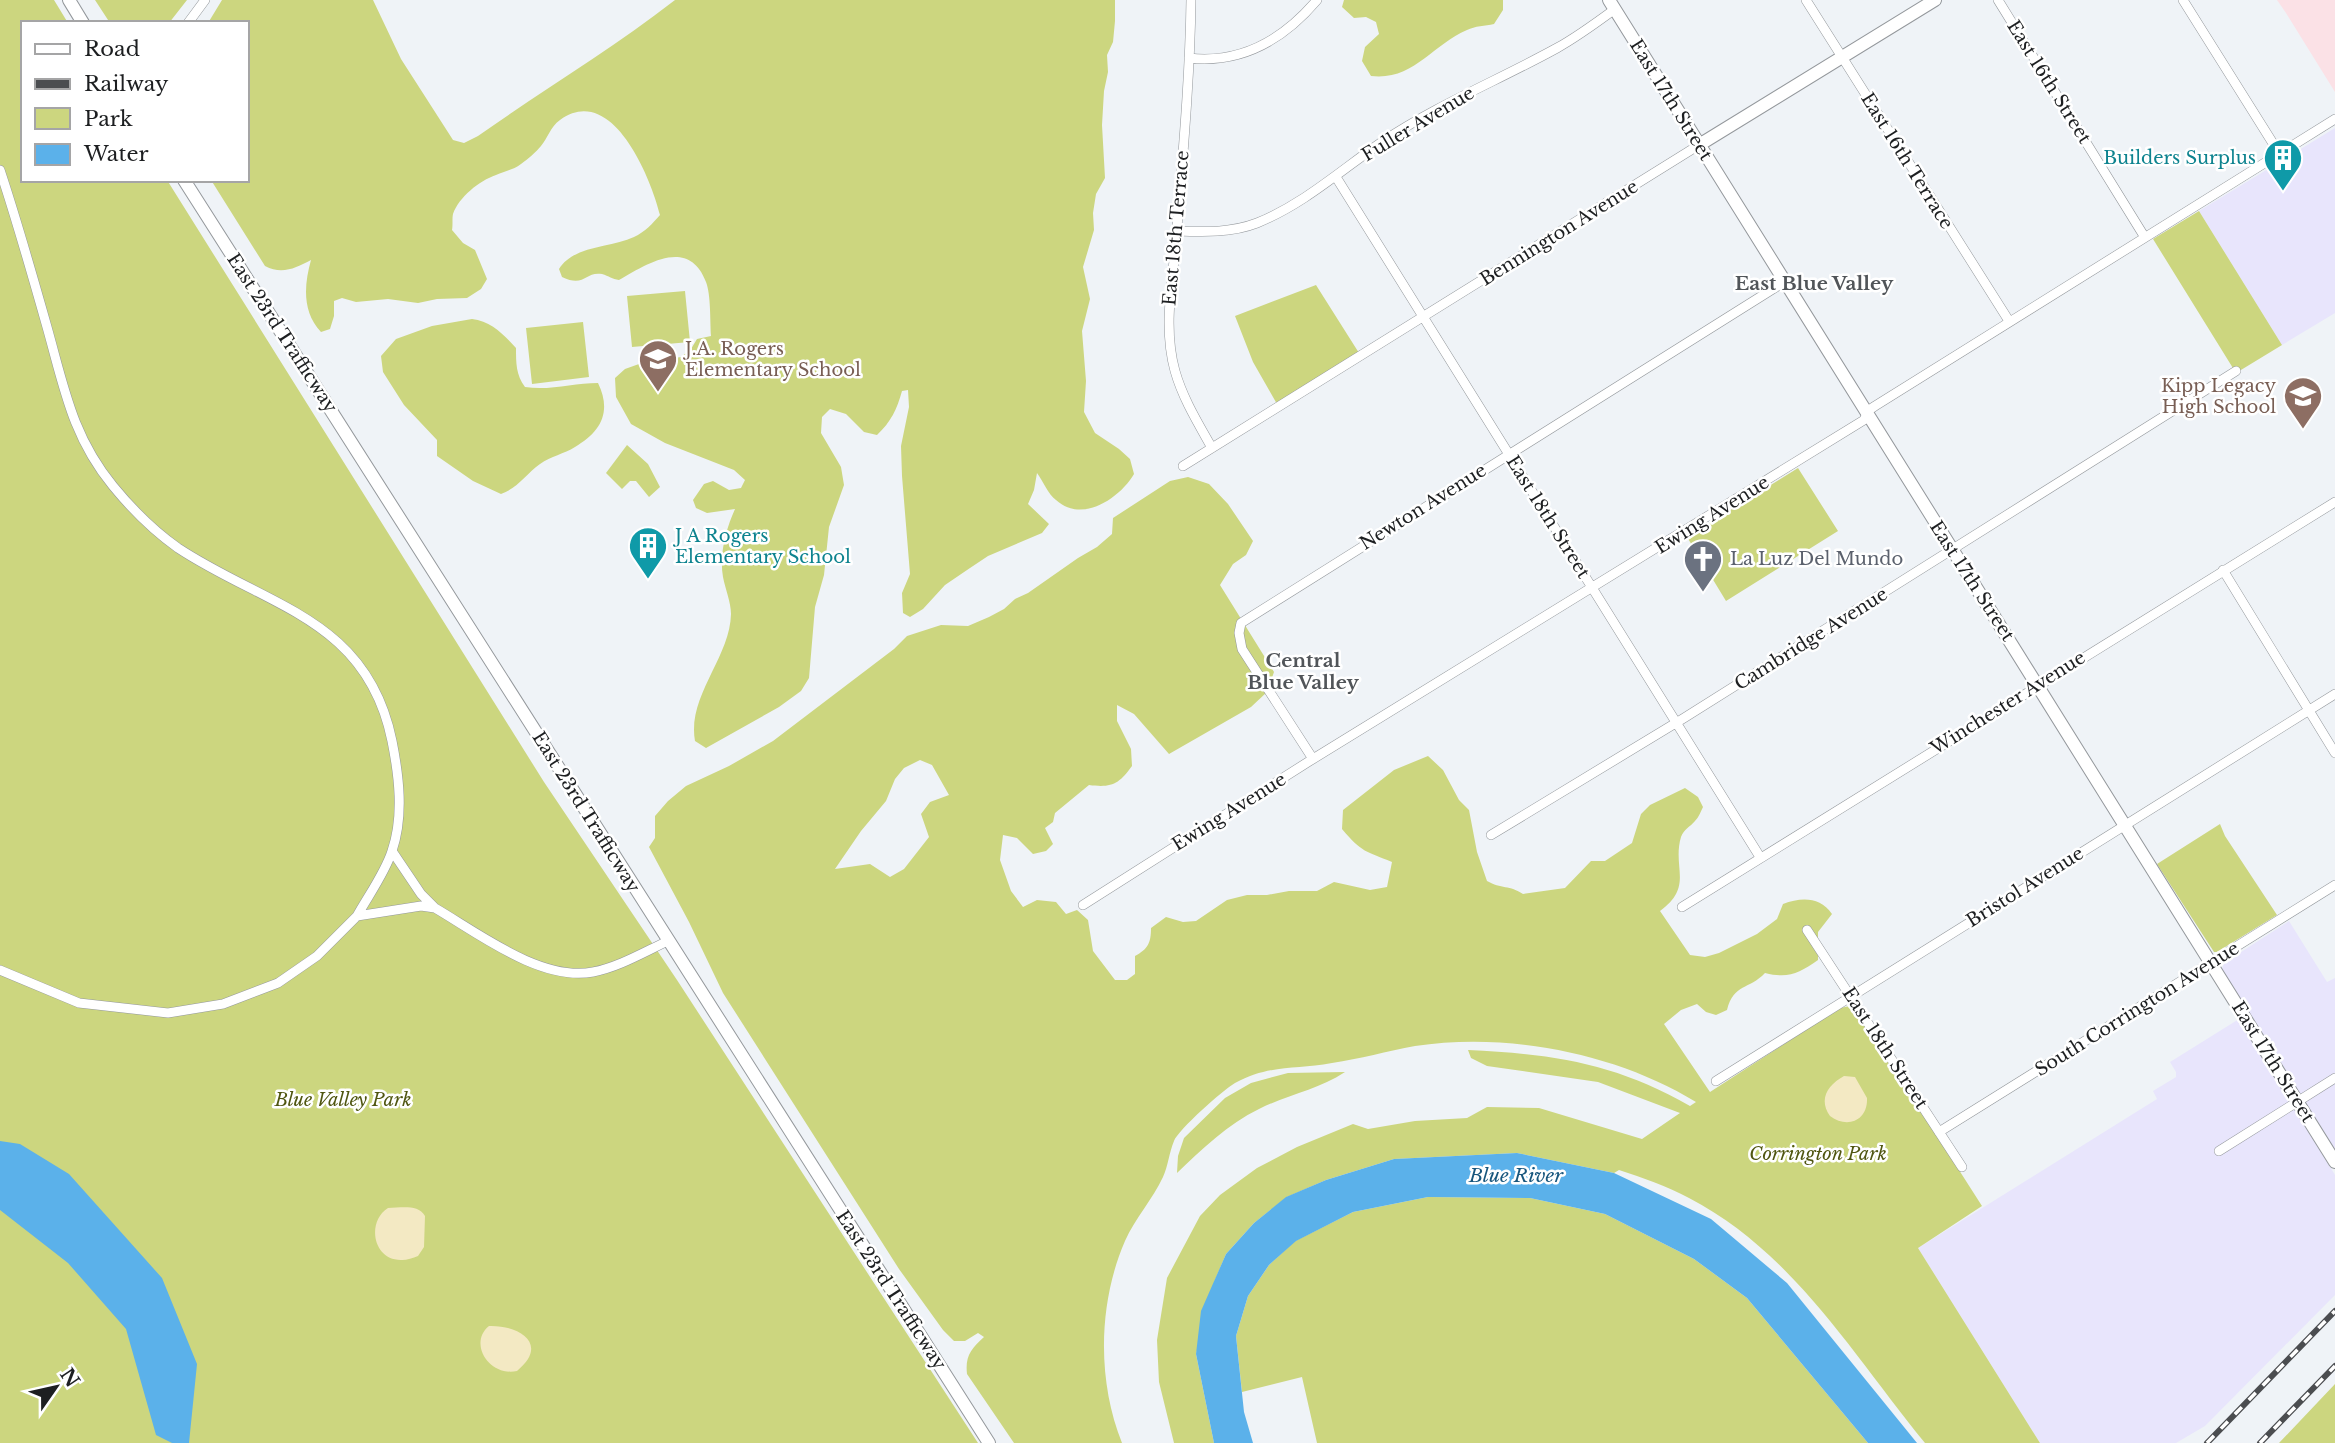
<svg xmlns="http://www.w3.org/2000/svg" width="2335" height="1443" font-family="'Libre Baskerville',serif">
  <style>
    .commercial { fill: #fbe1e6 }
    .industrial { fill: #e8e5fc }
    .green { fill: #ccd67f; fill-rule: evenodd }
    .sand { fill: #f3e9c3 }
    .water { fill: #5bb1ea }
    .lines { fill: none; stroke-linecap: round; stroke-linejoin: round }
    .street-casing { stroke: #94989c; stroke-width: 10 }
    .secondary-casing { stroke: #94989c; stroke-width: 14 }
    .street { stroke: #fff; stroke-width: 9 }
    .secondary { stroke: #fff; stroke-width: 12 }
    .rail-casing { stroke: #4b4d50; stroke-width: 6 }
    .rail { stroke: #fff; stroke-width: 3.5; stroke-dasharray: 10; stroke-linecap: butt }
    .labels { text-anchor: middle; stroke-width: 5; stroke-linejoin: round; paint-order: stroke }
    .street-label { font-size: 18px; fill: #1d1f21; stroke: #fff }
    .culture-label { font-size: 18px; fill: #0d838f; stroke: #fff; text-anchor: end }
    .education-label { font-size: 18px; fill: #785e54; stroke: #fff; text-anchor: start }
    .worship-label { font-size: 18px; fill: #5b616d; stroke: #fff; text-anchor: start }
    .park-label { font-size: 18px; font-style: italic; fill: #505611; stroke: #fff }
    .neighbourhood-label { font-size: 19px; font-weight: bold; fill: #515559; stroke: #fff }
    .water-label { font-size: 19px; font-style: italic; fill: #17567d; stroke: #fff }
  </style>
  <rect width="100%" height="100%" fill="#eff3f7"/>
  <path class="commercial" d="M2277,0H2335V92L2286,13Z"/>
  <path class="industrial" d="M2335,128V313L2282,345L2199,211Z
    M2289,921L2327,982L2335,978V1149L2222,969L2224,963Z
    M2239,1019L2335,1175V1295L2205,1426L2176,1443H2040L1918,1248L2157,1099L2153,1091L2176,1077V1072L2170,1062Z"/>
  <path class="green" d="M0,0H54L68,23H23V180H167L544,782L677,980L978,1443H0Z
    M95,0H187L169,23H110Z
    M222,0H373L401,59L453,140L464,143L478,136C543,90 612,49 675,0H1115V21L1113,42L1107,55L1108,72L1104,91L1102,125L1105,178L1096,194L1093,213L1094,230L1083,267L1090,299L1082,331L1086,381L1084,412L1095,433L1119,449L1130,459L1134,474C1120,498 1082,524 1056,500C1048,494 1043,481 1037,473L1034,490L1028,504L1049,524L1042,533L988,556L970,568L945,585L923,609L910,617L903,613L902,593L910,574L902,476L901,446L909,407L908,390L902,391C897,409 891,422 877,435L864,432L846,414L830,409L822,417L821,433L841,467L844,485L829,527L824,575L815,607L809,678L801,691L779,707L706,748L695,741C687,696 730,658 731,614C731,602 725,588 723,577C719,554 726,529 735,509L707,513L696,508L693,500L704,484L713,481L729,490L741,488L745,480L734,470L665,443L631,424L616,397L615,378L625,369L639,364L681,357L691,349L697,339L711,336C710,321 711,295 706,282C689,237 648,263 619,280C612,279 609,276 602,274C585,271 585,288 562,277L559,269C574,245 611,248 634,237C645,232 653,223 660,215C651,178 612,82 560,120C550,127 548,138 541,146C536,152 528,159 521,164C513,170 505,171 496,175C479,181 459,197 453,214C452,218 453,225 452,230L463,243L475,250L487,279L481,289L467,298L437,299L418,303L388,299L356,302L342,298L334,301V316L330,329L321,332C302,312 304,285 311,260C296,268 282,275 265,266L211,180H247V23H208Z
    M1344,0H1503V10L1494,24C1485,26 1475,26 1467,30C1432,45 1413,81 1371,76L1362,61L1365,47L1379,34L1376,22L1366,17L1354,18L1342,7Z
    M2199,211L2282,345L2236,373L2153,239Z
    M1316,285L1359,353L1277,404L1253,362L1235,316Z
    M685,291L690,342L632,347L627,296Z
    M472,319C491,321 504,335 516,348C516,363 516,375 525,387C549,391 574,383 598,383C612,412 601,432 575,447C564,454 551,456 540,464C526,474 518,488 501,494L473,481L437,456V440L404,405L383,372L381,356L396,339L432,326Z
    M583,322L589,377L532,384L526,328Z
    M627,445L648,464L660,487L649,497L636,481H630L622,489L606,473Z
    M1798,468L1838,531L1726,601L1687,537Z
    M1188,477L1209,484L1228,504L1253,541L1246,555L1233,564L1220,585L1274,672L1267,692L1251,707L1169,754L1134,714L1117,705V721L1131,749L1132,766C1119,784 1112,788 1089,785L1055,813L1053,822L1045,828L1053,844L1046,851L1033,854L1017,838L1003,835L1000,860L1011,891L1023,907L1037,900L1056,902L1066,914L1077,910L1088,920L1093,951L1115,980H1127L1135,974V956C1148,949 1151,943 1151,928L1166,917L1183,922L1196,921L1227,900L1247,895H1267L1289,891H1317L1334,882L1370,890L1387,887L1392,862C1366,851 1362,853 1342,829L1343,810L1394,770L1428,756L1443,770L1459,800L1469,810L1477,852L1487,881C1501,889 1510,885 1523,894L1565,888L1591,861H1605L1632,843L1641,814L1650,805L1685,788L1698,797L1703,807C1701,811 1699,817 1695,821C1690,827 1684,829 1681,837C1672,868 1694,886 1660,911L1690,955L1705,957L1719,953L1757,934L1777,919L1783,904C1802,897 1820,897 1832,914L1818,932V960C1799,973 1789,979 1765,973C1749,990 1734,983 1727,1010L1716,1015L1706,1012L1697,1004L1681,1010L1664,1024L1710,1092L1840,1008L1850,1006L1856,1009L1982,1206L1918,1248L2040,1443H1925C1853,1355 1793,1252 1689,1198C1667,1186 1643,1178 1619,1170L1614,1173L1517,1153L1394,1159L1326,1180L1287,1197L1254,1223L1226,1254L1215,1280L1196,1354L1214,1443H1174L1159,1382L1157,1340L1167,1278L1200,1216L1220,1195L1257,1168L1297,1147L1353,1124L1368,1129L1415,1121L1467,1118L1487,1107L1539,1108L1642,1139L1680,1113L1598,1082L1487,1066L1471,1058L1468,1050C1553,1054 1615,1063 1690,1106L1696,1102C1616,1053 1508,1032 1415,1046C1387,1051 1360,1059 1332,1063C1295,1070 1270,1064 1235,1083C1223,1090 1178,1130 1174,1141C1169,1153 1168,1166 1163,1177C1153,1199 1135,1218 1125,1241C1098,1303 1097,1381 1122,1443H1014L967,1374C965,1356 971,1349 984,1337L978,1333L965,1341H954L943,1330L899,1269L723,993L689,922L649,847L655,838V816L668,801L686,786L729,766L773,741L894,649L907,636L941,625L968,626L989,617L1004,609L1015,599L1028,593L1078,558L1097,547L1112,534L1113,518L1170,481ZM920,760L932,765L949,795L930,802L921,814L929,837L904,869L890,877L870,864L835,869L861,831L886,801L895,779L904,768Z
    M2220,824L2225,836L2277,915L2217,952H2214L2157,864Z
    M1345,1072C1318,1090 1289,1094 1259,1109C1228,1124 1202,1149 1177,1173L1178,1156L1184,1138L1225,1098L1251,1083L1288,1073Z
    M1428,1197L1530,1198L1605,1214L1694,1259L1747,1298L1868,1443H1317L1302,1377L1242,1392L1236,1336L1248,1296L1269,1265L1295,1241L1353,1212Z
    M2335,1384V1443H2279Z"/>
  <path class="sand" d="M1844,1076L1855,1077L1867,1098C1868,1121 1847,1129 1830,1116C1818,1099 1828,1085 1844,1076Z
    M388,1208C401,1208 418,1204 425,1216L424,1247L418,1256C413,1258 407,1260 402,1260C373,1261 366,1222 388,1208Z
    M489,1326C519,1325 550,1344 517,1371C489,1377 468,1343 489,1326Z"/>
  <path class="water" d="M0,1141L20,1144L69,1174L162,1278L197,1364L189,1443H172L156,1435L126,1329L68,1263L0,1210Z
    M1517,1153L1614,1173L1711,1219L1787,1283L1917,1443H1868L1747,1298L1694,1259L1605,1214L1530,1198L1428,1197L1353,1212L1296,1241L1269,1265L1248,1296L1236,1336L1244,1412L1253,1443H1214L1196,1354L1201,1311L1226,1254L1254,1223L1286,1197L1326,1180L1394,1159Z"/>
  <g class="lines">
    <g class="street-casing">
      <path id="street" d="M1191,0C1190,76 1183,153 1177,228C1174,276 1162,324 1175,371C1183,399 1198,423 1212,448
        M1806,0L2009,321
        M1998,0L2144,236
        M2183,0L2279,153
        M188,23L205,0
        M1189,58C1242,64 1283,40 1317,0
        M0,170C17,221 32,274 47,327C64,387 72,436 113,486C131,508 154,531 178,548C267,607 367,618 392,741C399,776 404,816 392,851C385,873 368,896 357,916
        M1336,177L1760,857
        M1177,231C1204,232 1231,233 1257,223C1304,204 1341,170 1382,142C1437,105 1499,80 1557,48C1577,37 1596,23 1615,9
        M1183,466L1699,145
        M2223,570L2335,753
        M1313,759L1242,649L1239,633L1241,623L1784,282
        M1491,835L1684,718L2236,371
        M392,851L421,894L434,907
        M1083,905L1308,762L1864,420L1869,410L1875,406L2335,119
        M1682,907L2335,502
        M1807,930L1962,1167
        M0,970L79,1003L168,1013L223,1004L278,983L317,956L357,916L421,906L435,908C478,933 541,982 593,972C619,967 644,952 668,941
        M1716,1081L2335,694
        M1939,1132L2335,885
        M2219,1151L2335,1078"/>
    </g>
    <g class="secondary-casing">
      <path id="secondary" d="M69,0L83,23
        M1609,0C1851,387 2093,775 2335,1162
        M1699,145L1935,0
        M184,180L989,1443"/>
    </g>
    <use href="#street" class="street"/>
    <use href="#secondary" class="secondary"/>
    <g class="rail-casing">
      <path id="rail" d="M2207,1443L2335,1311
        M2260,1443L2335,1366"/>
    </g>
    <use href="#rail" class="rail"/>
  </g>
  <defs>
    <g id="building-pin" transform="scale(2.0125)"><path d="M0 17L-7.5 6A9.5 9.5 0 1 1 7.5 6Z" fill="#0f9aa8" stroke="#fff"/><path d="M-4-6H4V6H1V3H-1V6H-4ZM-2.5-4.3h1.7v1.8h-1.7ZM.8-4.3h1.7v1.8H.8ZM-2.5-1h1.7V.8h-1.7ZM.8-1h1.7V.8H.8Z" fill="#fff"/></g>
    <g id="school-pin" transform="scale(2.0125)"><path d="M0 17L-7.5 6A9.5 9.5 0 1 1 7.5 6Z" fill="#8d6e63" stroke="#fff"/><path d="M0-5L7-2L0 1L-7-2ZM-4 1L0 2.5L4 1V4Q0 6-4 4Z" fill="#fff"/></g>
    <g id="church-pin" transform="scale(2.0125)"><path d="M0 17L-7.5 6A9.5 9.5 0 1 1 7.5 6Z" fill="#6b7280" stroke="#fff"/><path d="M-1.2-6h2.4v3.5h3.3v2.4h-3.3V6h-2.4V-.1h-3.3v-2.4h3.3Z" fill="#fff"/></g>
  </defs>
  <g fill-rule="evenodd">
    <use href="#building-pin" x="2283" y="158"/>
    <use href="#school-pin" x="658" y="359"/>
    <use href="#school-pin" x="2303" y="396"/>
    <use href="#building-pin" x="648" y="546"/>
    <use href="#church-pin" x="1703" y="559"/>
  </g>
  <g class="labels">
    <g class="street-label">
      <text transform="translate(2049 82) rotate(58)" y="6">East 16th Street</text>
      <text transform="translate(1671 100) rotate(58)" y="6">East 17th Street</text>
      <text transform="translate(1418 124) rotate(-31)" y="6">Fuller Avenue</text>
      <text transform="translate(1907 161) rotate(58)" y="6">East 16th Terrace</text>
      <text transform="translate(1176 228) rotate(-85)" y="6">East 18th Terrace</text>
      <text transform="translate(1559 233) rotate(-32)" y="6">Bennington Avenue</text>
      <text transform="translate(282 333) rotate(57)" y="6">East 23rd Trafficway</text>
      <text transform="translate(1423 507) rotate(-32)" y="6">Newton Avenue</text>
      <text transform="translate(1712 515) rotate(-32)" y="6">Ewing Avenue</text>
      <text transform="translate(1548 517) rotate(58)" y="6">East 18th Street</text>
      <text transform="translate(1972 581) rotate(57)" y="6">East 17th Street</text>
      <text transform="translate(1811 639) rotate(-32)" y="6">Cambridge Avenue</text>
      <text transform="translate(2008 703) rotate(-32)" y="6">Winchester Avenue</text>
      <text transform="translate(586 812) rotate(58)" y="6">East 23rd Trafficway</text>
      <text transform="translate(1229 812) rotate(-32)" y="6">Ewing Avenue</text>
      <text transform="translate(2025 887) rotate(-32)" y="6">Bristol Avenue</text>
      <text transform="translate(2137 1009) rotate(-32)" y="6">South Corrington Avenue</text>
      <text transform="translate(1885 1048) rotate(57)" y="6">East 18th Street</text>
      <text transform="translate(2273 1062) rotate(58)" y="6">East 17th Street</text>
      <text transform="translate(891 1290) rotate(57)" y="6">East 23rd Trafficway</text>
    </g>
    <g class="culture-label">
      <text x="2256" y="164">Builders Surplus</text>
      <text x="675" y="542" text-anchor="start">J A Rogers<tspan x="675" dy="21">Elementary School</tspan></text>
    </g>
    <g class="education-label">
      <text x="685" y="355">J.A. Rogers<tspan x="685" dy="21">Elementary School</tspan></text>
      <text x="2276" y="392" text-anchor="end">Kipp Legacy<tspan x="2276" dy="21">High School</tspan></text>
    </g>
    <g class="worship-label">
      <text x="1730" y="565">La Luz Del Mundo</text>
    </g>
    <g class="park-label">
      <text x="343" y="1106">Blue Valley Park</text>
      <text x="1818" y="1160">Corrington Park</text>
    </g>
    <g class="neighbourhood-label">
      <text x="1814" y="290">East Blue Valley</text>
      <text x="1303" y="667">Central<tspan x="1303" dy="22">Blue Valley</tspan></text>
    </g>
    <g class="water-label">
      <text x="1516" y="1182">Blue River</text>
    </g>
  </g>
  <rect x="21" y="21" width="228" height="161" fill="#ffffff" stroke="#a5a5a6" stroke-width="2"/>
  <rect x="35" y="44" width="35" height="10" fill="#ffffff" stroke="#a5a5a6" stroke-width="2"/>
  <text x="84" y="56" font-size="21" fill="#1d1f21">Road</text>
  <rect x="35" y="79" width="35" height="10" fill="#4b4d50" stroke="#a5a5a6" stroke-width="2"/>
  <text x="84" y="91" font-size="21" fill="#1d1f21">Railway</text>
  <rect x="35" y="108" width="35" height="21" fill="#ccd67f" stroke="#a5a5a6" stroke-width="2"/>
  <text x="84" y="126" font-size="21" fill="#1d1f21">Park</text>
  <rect x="35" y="144" width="35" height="21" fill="#5bb1ea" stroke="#a5a5a6" stroke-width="2"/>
  <text x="84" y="161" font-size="21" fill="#1d1f21">Water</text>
  <g transform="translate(56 1387) rotate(56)" stroke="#ffffff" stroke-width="5" paint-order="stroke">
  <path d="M0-5L12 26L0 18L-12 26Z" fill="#1d1f21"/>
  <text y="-10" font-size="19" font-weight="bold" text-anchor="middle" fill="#1d1f21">N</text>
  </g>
</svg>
